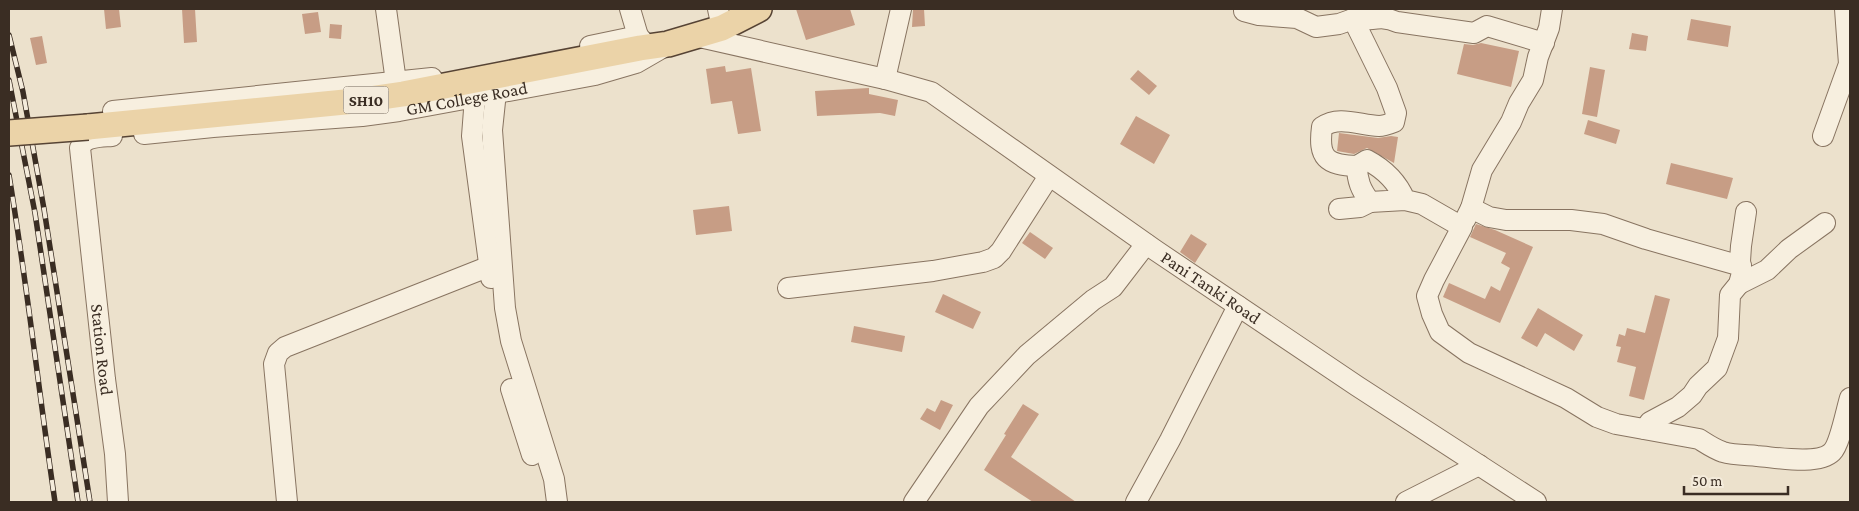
<svg xmlns="http://www.w3.org/2000/svg" width="1859" height="511" font-family="'Crimson Pro',serif">
  <style>
    .building { fill: #c79d85 }
    .lines { fill: none; stroke-linecap: round; stroke-linejoin: round }
    .minor-casing { stroke: #887461; stroke-width: 22 }
    .major-casing { stroke: #564334; stroke-width: 28 }
    .minor { stroke: #f7efdf; stroke-width: 20 }
    .major { stroke: #ebd3a8; stroke-width: 25 }
    .rail-casing { stroke: #3a2d23; stroke-width: 5.5 }
    .rail { stroke: #f4ebdb; stroke-width: 4; stroke-dasharray: 11; stroke-linecap: butt }
    .major-bridge-casing { stroke: #564334; stroke-width: 28; stroke-linecap: butt }
    .major-bridge { stroke: #ebd3a8; stroke-width: 25 }
    .labels { text-anchor: middle; stroke-width: 4; stroke-linejoin: round; paint-order: stroke }
    .shield { fill: #f4ebdb; stroke: #72665a; stroke-width: 1 }
    .shield-label { font-size: 16px; font-weight: bold; fill: #3a2d23 }
    .street-label { font-size: 18px; fill: #3a2d23; stroke: #f4ebdb }
  </style>
  <rect width="100%" height="100%" fill="#ece1cc"/>
  <path class="building" d="M104,9H119L121,27L106,29Z
    M182,9H195L197,42L184,43Z
    M796,9H850L855,25L806,40Z
    M913,9H924L925,26L912,27Z
    M318,12L321,32L305,34L302,14Z
    M1691,19L1731,26L1728,47L1687,40Z
    M330,24L342,25L341,39L329,38Z
    M1632,33L1648,36L1646,51L1629,49Z
    M42,36L47,63L36,65L30,38Z
    M1481,43L1519,51L1511,87L1457,74L1464,44L1473,45Z
    M725,66L726,72L751,68L761,131L738,134L732,101L711,104L706,69Z
    M1590,67L1605,70L1597,117L1582,114Z
    M1138,70L1157,86L1149,95L1130,79Z
    M869,88V94L898,100L895,116L880,113L817,116L815,91Z
    M1136,116L1170,135L1154,164L1120,144Z
    M1588,120L1620,130L1616,144L1584,134Z
    M1339,133L1378,138L1391,136L1398,137L1394,163L1367,148L1354,154L1337,151Z
    M1671,163L1733,178L1727,199L1666,184Z
    M729,206L732,231L696,235L693,210Z
    M1476,224L1495,230L1533,247L1500,323L1443,297L1449,283L1485,299L1491,286L1500,291L1510,268L1501,263L1506,253L1470,237Z
    M1030,232L1053,248L1045,259L1022,243Z
    M1191,234L1207,244L1195,263L1180,252Z
    M943,294L981,312L973,329L935,312Z
    M1655,295L1670,299L1644,400L1629,396L1636,367L1617,362L1621,347L1616,346L1619,334L1625,336L1627,328L1645,333Z
    M1538,308L1583,335L1574,351L1545,333L1537,347L1521,338Z
    M854,326L905,336L902,352L851,342Z
    M941,400L953,405L940,430L920,419L927,408L935,412Z
    M1023,404L1039,414L1011,457L1076,502H1033L984,470L1006,435L1004,434Z"/>
  <g class="lines">
    <g class="minor-casing">
      <g id="minor">
        <path d="M386,9L396,82"/>
        <path d="M630,9L638,36"/>
        <path d="M718,9L722,28"/>
        <path d="M1244,11L1259,15L1297,18L1316,27L1339,24L1353,19L1387,88L1396,113L1394,122C1389,124 1384,126 1379,126C1359,125 1339,115 1322,127C1318,158 1326,165 1357,166"/>
        <path d="M1353,19C1371,22 1380,14 1397,22L1474,33L1487,26L1544,43"/>
        <path id="s1" d="M695,36L885,79L931,92L1155,250L1357,386L1536,502"/>
        <path d="M590,46L638,36L648,47"/>
        <path d="M885,79L901,9"/>
        <path d="M496,92L492,130L505,308L511,341L554,479L557,502"/>
        <path d="M475,97L472,136L491,278"/>
        <path d="M113,111L432,78"/>
        <path id="s2" d="M144,134L213,127L362,116L399,111L595,75L636,63L662,48"/>
        <path id="s3" d="M112,136C101,137 84,136 80,148L105,379L115,454L118,502"/>
        <path d="M1823,136L1849,64L1845,9"/>
        <path d="M1405,200C1397,181 1384,169 1367,160L1357,166C1357,181 1361,190 1370,202L1405,200L1422,204L1462,227L1434,280L1427,296L1432,314L1440,332L1469,353L1566,398L1597,417L1616,424L1699,439C1707,444 1714,449 1723,452C1733,455 1746,455 1757,456C1774,457 1818,466 1832,452C1840,444 1846,411 1850,398"/>
        <path d="M1471,208L1489,217L1506,220H1571L1603,224L1646,239L1741,266"/>
        <path d="M1339,209L1360,207L1370,202"/>
        <path d="M1465,220L1471,208L1482,170L1511,122L1519,103L1533,80L1538,57L1549,28L1552,9"/>
        <path d="M1739,284L1767,270L1789,249L1825,223"/>
        <path d="M788,288L933,271L983,262L994,258L1001,251L1049,176"/>
        <path d="M511,389L532,455"/>
        <path d="M1645,429L1650,422L1678,407L1692,395L1698,386L1717,368L1728,338L1730,295L1739,284L1742,273L1740,261L1741,246L1746,212"/>
        <path d="M287,502L274,364L278,353L285,347L490,266"/>
        <path d="M914,502L979,406L1027,355L1093,300L1113,287L1146,244"/>
        <path d="M1136,502L1170,440L1238,306"/>
        <path d="M1406,502L1479,465"/>
      </g>
    </g>
    <g class="major-casing">
      <path id="major" d="M88,127L355,101L403,94L640,48L668,44L722,28L759,9"/>
    </g>
    <use href="#minor" class="minor"/>
    <use href="#major" class="major"/>
    <g class="rail-casing">
      <path id="rail" d="M9,35L23,92L44,209L90,502
        M9,80L35,213L78,502
        M9,175C27,284 39,393 55,502"/>
    </g>
    <use href="#rail" class="rail"/>
    <g class="major-bridge-casing">
      <path id="major-bridge" d="M9,133L88,127"/>
    </g>
    <use href="#major-bridge" class="major-bridge"/>
  </g>
  <g class="labels">
    <rect class="shield" x="343.5" y="86.5" width="45" height="27" rx="4"/>
    <g class="shield-label">
      <text x="366" y="106">SH10</text>
    </g>
    <g class="street-label">
      <text dy="6" stroke="none"><textPath href="#s2" startOffset="325">GM College Road</textPath></text>
      <text dy="6" stroke="none"><textPath href="#s1" startOffset="584">Pani Tanki Road</textPath></text>
      <text dy="6" stroke="none"><textPath href="#s3" startOffset="239">Station Road</textPath></text>
    </g>
  </g>
  <rect width="1859" height="511" fill="none" stroke="#3a2d23" stroke-width="20"/>
  <path d="M1684 486v8h104v-8" fill="none" stroke="#3a2d23" stroke-width="2.5"/>
  <text x="1692" y="486" font-size="15" fill="#3a2d23" stroke="#f4ebdb" stroke-width="4" paint-order="stroke">50 m</text>
</svg>
